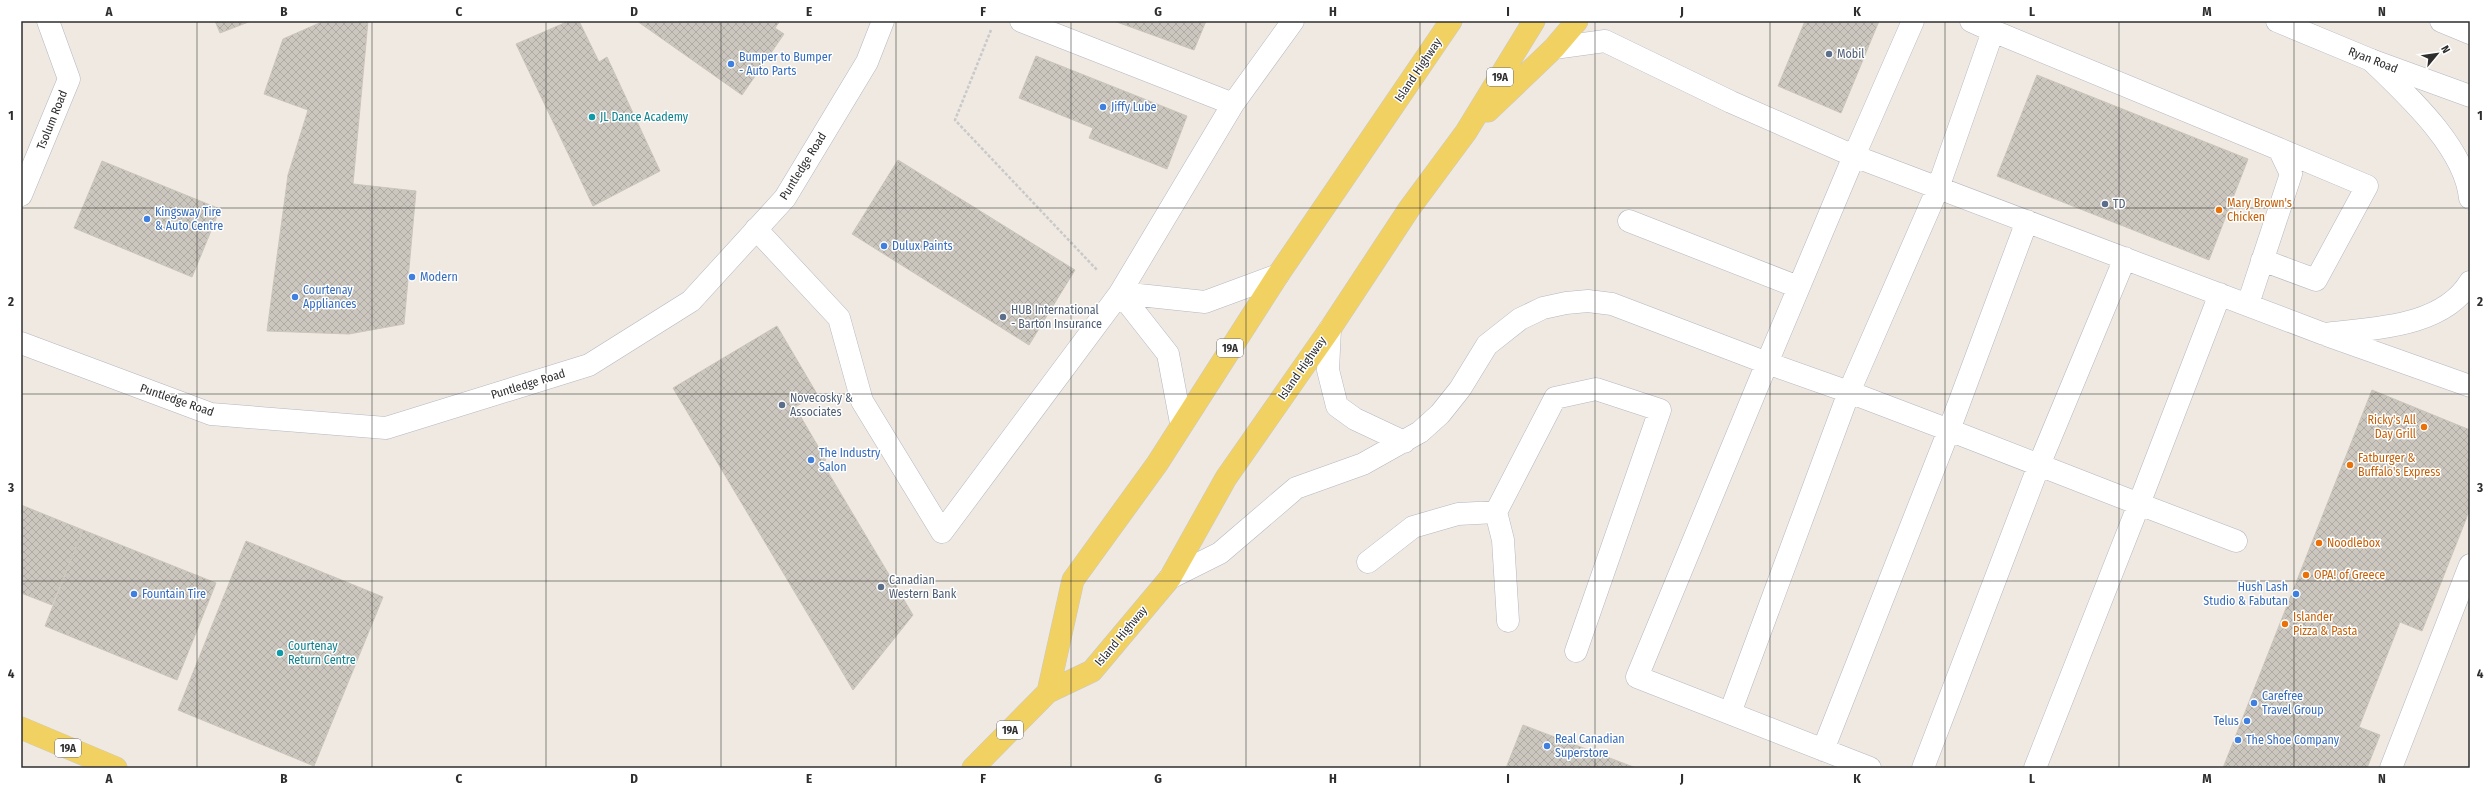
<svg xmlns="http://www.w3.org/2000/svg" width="2491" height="789" font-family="'Fira Sans Condensed',sans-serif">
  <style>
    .building { fill: url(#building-cross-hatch); stroke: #cbc5ba }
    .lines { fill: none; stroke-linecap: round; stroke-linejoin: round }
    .service-casing { stroke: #b4b7c1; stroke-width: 23 }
    .minor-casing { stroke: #b4b7c1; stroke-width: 23 }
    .secondary-casing { stroke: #b4b7c1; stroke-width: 23 }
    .primary-casing { stroke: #c9c9c9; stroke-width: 23 }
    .path { stroke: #c9c9c9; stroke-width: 2.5; stroke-dasharray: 3 2; stroke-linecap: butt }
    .service { stroke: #fff; stroke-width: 22 }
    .minor { stroke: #fff; stroke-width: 22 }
    .secondary { stroke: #fff; stroke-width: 22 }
    .primary { stroke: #f2d163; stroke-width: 22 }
    .grid { fill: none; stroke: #2e2e2e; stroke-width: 1; stroke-opacity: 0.55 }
    .service-dot { fill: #5c6f8a; stroke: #fff; stroke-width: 1.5 }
    .shop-dot { fill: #3f7fe0; stroke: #fff; stroke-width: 1.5 }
    .culture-dot { fill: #0f9aa8; stroke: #fff; stroke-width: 1.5 }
    .food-dot { fill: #e8710a; stroke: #fff; stroke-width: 1.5 }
    .labels { text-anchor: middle; stroke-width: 3; stroke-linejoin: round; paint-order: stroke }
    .shield { fill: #fff; stroke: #6d6d6d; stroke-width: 1 }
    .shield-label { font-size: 11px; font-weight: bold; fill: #2e2e2e }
    .service-label { font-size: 12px; fill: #4e5e75; stroke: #fff; text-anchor: start }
    .shop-label { font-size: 12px; fill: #366cbe; stroke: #fff; text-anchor: start }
    .street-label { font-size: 12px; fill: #2e2e2e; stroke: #fff }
    .culture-label { font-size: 12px; fill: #0d838f; stroke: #fff; text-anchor: start }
    .food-label { font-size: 12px; fill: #c56008; stroke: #fff; text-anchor: start }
    .neatline { fill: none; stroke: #2e2e2e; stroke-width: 1.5 }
    .grid-label { font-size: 13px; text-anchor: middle; font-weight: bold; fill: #2e2e2e }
  </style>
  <defs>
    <pattern id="building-cross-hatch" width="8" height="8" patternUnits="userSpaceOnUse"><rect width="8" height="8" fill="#cbc7bf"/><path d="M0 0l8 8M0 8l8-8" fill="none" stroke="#afaba4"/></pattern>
  </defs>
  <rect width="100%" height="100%" fill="#efe9e1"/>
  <path class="building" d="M215,21H251L220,33Z
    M324,21H368L353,184L416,191L404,324L349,334L267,331L288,175L308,110L264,94L283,39Z
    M569,21H579L599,62L607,57L660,171L593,206L516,44Z
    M637,21H780L775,28L784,34L742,95Z
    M1114,21H1206L1194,50Z
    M1805,21H1879L1841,113L1778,86Z
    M1036,56L1187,116L1167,169L1089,138L1093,128L1019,98Z
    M2037,75L2248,159L2209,260L1997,176Z
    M898,160L1075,270L1029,345L852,234Z
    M102,161L220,209L192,277L74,228Z
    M777,326L817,394L795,407L826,460L822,462L913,615L853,690L673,388Z
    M2372,390L2470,430V509L2422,631L2400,622L2359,727L2380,735L2367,768H2223Z
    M21,505L83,530L52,605L21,593Z
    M83,530L216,583L177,680L45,626Z
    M246,541L383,597L314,766L178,710Z
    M1523,725L1636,768H1506Z"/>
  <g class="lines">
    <g class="service-casing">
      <path id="service" d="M1021,21L1233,104
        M1993,31L2279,149L2291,174L2248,304
        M1554,48L1605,41L1731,102L1854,156L1913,21
        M2371,60C2406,94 2465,147 2470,198
        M1629,221L1798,287
        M756,229L839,318L862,401L942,532L1120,293L1233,104L1293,21
        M2125,258L2039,465L2139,504L2220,294
        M2262,260L2316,280L2367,186L2279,149
        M1120,293L1205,302L1278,275
        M1120,293L1168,354L1181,423
        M1330,329L1328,370L1337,406L1355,419L1404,442
        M2329,336L2470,386
        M1368,562L1413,527L1458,514L1496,512
        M1170,578L1220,553L1296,488L1363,464L1420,432L1440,414L1460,389L1487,345L1520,319L1543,308L1566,303L1588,301L1612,304L1767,363L1854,156L2324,334C2372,328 2442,328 2470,282
        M1508,621L1503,540L1496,512L1555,398L1596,389L1660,410L1576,651
        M1730,713L1849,392L1949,430L2027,221
        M1823,750L1949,430L2039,465L1923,768
        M1870,768L1637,677L1767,363L1849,392L1938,188L1993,31L1971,21
        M2035,768L2139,504L2236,541
        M2391,768L2470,565"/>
    </g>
    <g class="minor-casing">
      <path id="minor" d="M21,195L69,79L48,21
        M21,343L211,414L386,428L589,365L691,301L785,198L867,62L883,21"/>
    </g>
    <g class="secondary-casing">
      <path id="secondary" d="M2277,21L2371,60L2470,96
        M2441,21L2470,33"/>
    </g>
    <g class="primary-casing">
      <path id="primary" d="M1488,111L1554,48L1577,21
        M1048,692L1073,580L1157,464L1278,275L1451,21
        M21,728L116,768
        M973,768L1048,692L1092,671L1170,578L1226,478L1330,329L1409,209L1466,132L1534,21"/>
    </g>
    <path class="path" d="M991,30L955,120L1097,270"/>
    <use href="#service" class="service"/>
    <use href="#minor" class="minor"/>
    <use href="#secondary" class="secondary"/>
    <use href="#primary" class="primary"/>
  </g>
  <path class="grid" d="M197,21V768M372,21V768M546,21V768M721,21V768M896,21V768M1071,21V768M1246,21V768M1420,21V768M1595,21V768M1770,21V768M1945,21V768M2119,21V768M2294,21V768M21,208H2470M21,394H2470M21,581H2470"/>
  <g class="service-dot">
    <circle cx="1829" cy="54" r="4"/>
    <circle cx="2105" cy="204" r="4"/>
    <circle cx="1003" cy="317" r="4"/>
    <circle cx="782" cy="405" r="4"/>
    <circle cx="881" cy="587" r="4"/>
  </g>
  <g class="shop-dot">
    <circle cx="731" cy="64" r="4"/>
    <circle cx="1103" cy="107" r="4"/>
    <circle cx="147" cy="219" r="4"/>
    <circle cx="884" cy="246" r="4"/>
    <circle cx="412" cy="277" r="4"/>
    <circle cx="295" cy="297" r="4"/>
    <circle cx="811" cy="460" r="4"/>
    <circle cx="134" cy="594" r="4"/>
    <circle cx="2296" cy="594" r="4"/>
    <circle cx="2254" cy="703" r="4"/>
    <circle cx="2247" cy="721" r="4"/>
    <circle cx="2238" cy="740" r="4"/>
    <circle cx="1547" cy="746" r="4"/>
  </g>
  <g class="culture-dot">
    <circle cx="592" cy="117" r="4"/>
    <circle cx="280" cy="653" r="4"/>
  </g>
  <g class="food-dot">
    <circle cx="2219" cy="210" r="4"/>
    <circle cx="2424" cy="427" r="4"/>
    <circle cx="2350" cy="465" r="4"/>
    <circle cx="2319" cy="543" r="4"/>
    <circle cx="2306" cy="575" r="4"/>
    <circle cx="2285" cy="624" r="4"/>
  </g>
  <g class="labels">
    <g class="shield">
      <rect x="1487" y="68" width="26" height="18" rx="3"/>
      <rect x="1217" y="339" width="26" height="18" rx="3"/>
      <rect x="997" y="721" width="26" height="18" rx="3"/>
      <rect x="55" y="739" width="26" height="18" rx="3"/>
    </g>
    <g class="shield-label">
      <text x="1500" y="81">19A</text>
      <text x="1230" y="352">19A</text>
      <text x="1010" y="734">19A</text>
      <text x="68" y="752">19A</text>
    </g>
    <g class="service-label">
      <text x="1837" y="58">Mobil</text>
      <text x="2113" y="208">TD</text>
      <text x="1011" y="314">HUB International<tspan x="1011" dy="14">- Barton Insurance</tspan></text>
      <text x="790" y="402">Novecosky &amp;<tspan x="790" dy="14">Associates</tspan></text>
      <text x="889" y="584">Canadian<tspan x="889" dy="14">Western Bank</tspan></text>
    </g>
    <g class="shop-label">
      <text x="739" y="61">Bumper to Bumper<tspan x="739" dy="14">- Auto Parts</tspan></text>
      <text x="1111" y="111">Jiffy Lube</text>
      <text x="155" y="216">Kingsway Tire<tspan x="155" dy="14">&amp; Auto Centre</tspan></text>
      <text x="892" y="250">Dulux Paints</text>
      <text x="420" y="281">Modern</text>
      <text x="303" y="294">Courtenay<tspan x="303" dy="14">Appliances</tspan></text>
      <text x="819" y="457">The Industry<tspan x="819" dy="14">Salon</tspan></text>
      <text x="2288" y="591" text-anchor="end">Hush Lash<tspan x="2288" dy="14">Studio &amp; Fabutan</tspan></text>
      <text x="142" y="598">Fountain Tire</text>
      <text x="2262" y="700">Carefree<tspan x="2262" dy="14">Travel Group</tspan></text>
      <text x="2239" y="725" text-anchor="end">Telus</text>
      <text x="1555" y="743">Real Canadian<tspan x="1555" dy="14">Superstore</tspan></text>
      <text x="2246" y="744">The Shoe Company</text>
    </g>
    <g class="street-label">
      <text transform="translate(2373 60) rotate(21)" y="4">Ryan Road</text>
      <text transform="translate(1418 70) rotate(-56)" y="4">Island Highway</text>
      <text transform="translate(52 120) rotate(-68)" y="4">Tsolum Road</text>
      <text transform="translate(803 166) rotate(-58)" y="4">Puntledge Road</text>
      <text transform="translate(1302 368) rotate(-55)" y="4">Island Highway</text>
      <text transform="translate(528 384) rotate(-17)" y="4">Puntledge Road</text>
      <text transform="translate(177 400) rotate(19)" y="4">Puntledge Road</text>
      <text transform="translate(1121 636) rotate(-50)" y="4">Island Highway</text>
    </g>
    <g class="culture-label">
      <text x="600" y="121">JL Dance Academy</text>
      <text x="288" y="650">Courtenay<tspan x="288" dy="14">Return Centre</tspan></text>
    </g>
    <g class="food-label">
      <text x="2227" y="207">Mary Brown's<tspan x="2227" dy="14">Chicken</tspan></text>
      <text x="2416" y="424" text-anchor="end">Ricky's All<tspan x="2416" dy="14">Day Grill</tspan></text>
      <text x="2358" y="462">Fatburger &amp;<tspan x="2358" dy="14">Buffalo's Express</tspan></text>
      <text x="2327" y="547">Noodlebox</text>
      <text x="2314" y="579">OPA! of Greece</text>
      <text x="2293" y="621">Islander<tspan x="2293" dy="14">Pizza &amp; Pasta</tspan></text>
    </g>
  </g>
  <rect width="2491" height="789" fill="none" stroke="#ffffff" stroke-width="44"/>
  <g transform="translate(2437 54) rotate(61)" stroke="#ffffff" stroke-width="3" paint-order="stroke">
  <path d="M0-3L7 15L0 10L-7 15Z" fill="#2e2e2e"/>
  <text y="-6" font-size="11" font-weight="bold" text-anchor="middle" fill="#2e2e2e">N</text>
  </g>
  <rect x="22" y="22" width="2447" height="745" class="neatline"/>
  <g class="grid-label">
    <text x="109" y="16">A</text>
    <text x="284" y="16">B</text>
    <text x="459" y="16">C</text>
    <text x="634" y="16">D</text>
    <text x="809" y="16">E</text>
    <text x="983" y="16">F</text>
    <text x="1158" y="16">G</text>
    <text x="1333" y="16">H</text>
    <text x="1508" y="16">I</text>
    <text x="1682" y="16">J</text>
    <text x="1857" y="16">K</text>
    <text x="2032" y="16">L</text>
    <text x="2207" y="16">M</text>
    <text x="2382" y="16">N</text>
    <text x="11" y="120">1</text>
    <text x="2480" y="120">1</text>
    <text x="11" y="306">2</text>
    <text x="2480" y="306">2</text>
    <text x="11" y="492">3</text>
    <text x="2480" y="492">3</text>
    <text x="11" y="678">4</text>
    <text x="2480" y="678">4</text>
    <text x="109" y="783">A</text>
    <text x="284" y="783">B</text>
    <text x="459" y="783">C</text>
    <text x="634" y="783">D</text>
    <text x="809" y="783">E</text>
    <text x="983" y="783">F</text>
    <text x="1158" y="783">G</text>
    <text x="1333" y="783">H</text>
    <text x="1508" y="783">I</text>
    <text x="1682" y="783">J</text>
    <text x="1857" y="783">K</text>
    <text x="2032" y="783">L</text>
    <text x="2207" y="783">M</text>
    <text x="2382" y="783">N</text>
  </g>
</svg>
